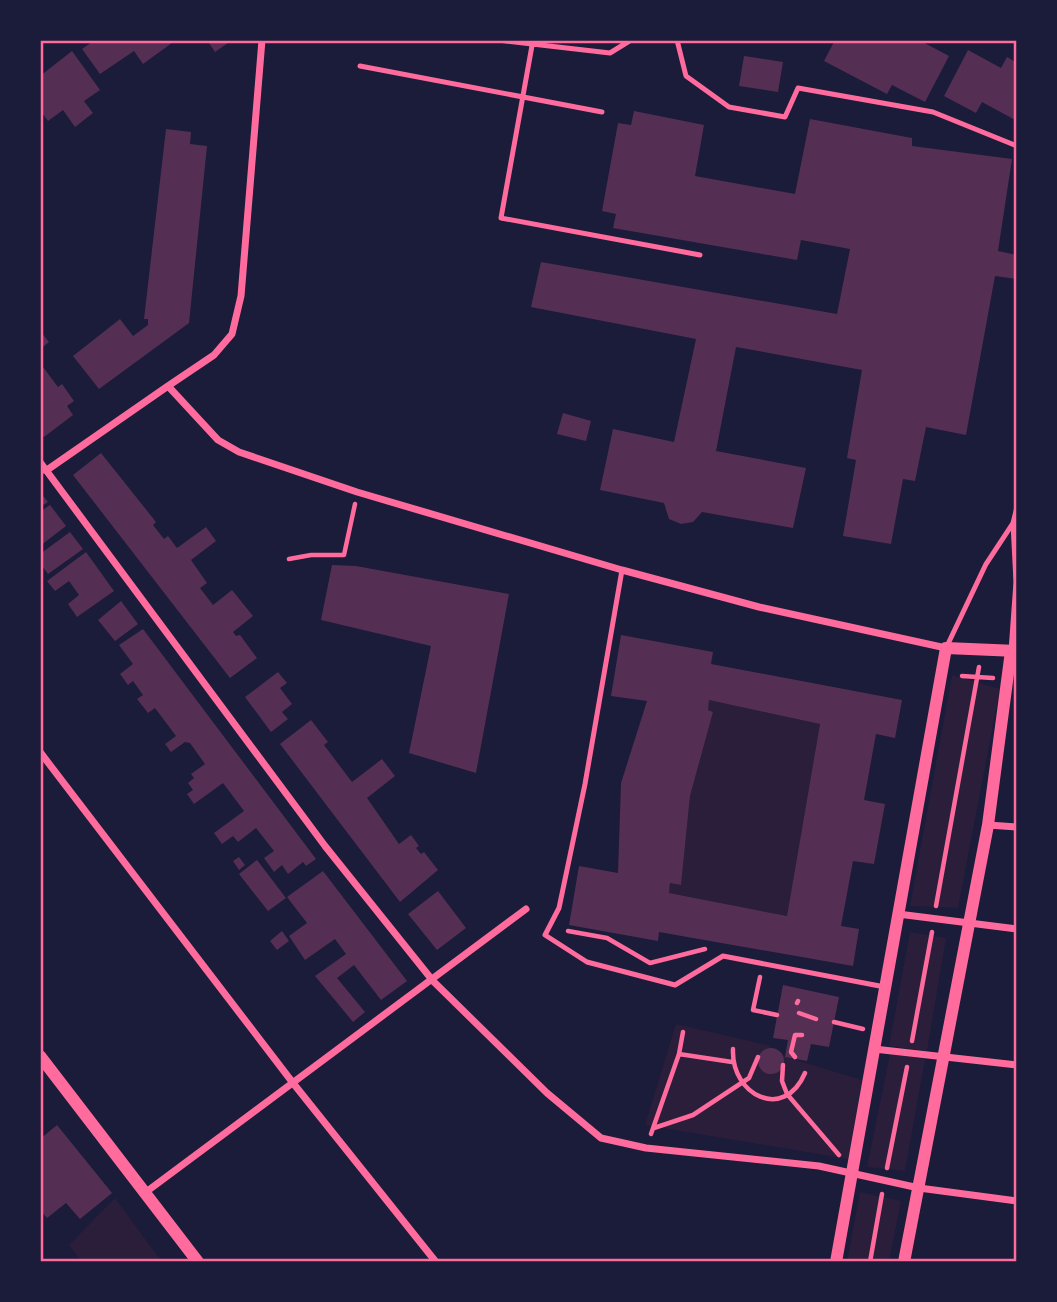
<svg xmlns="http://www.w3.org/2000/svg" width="1057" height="1302" font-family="'Sofia Sans Condensed',sans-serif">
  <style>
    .green { fill: #2a1e3b }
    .building { fill: #542f53; fill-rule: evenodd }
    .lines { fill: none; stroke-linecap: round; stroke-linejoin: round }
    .path { stroke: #ff6b9d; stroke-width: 4.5 }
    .service { stroke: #ff6b9d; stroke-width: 5 }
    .minor { stroke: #ff6b9d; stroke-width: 7 }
    .tertiary { stroke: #ff6b9d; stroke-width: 12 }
    .neatline { fill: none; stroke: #ff6b9d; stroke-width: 2.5 }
  </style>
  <rect width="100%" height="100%" fill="#1b1b3a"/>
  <path class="green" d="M952,675L1000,689L958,908L910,906Z
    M709,700L820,724L787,916L669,893L670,883L681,885L690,796L713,712L708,710Z
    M910,932L946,938L927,1051L889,1046Z
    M676,1024L772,1046L769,1048L783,1056L862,1080L848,1159L645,1125Z
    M890,1054L925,1059L905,1171L867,1167Z
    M860,1192L901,1201L889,1262H847Z
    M115,1198L162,1262H82L69,1245Z"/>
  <path class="building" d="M95,40H176L143,64L134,51L100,74L82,49Z
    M207,40H226L228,43L215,52Z
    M835,40H919L949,56L925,102L892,85L887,94L824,61Z
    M968,50L1001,68L1007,57L1017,63V121L982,102L976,113L944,96Z
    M72,51L100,90L84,101L93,113L75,127L63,110L48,121L40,110V76Z
    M744,56L783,62L778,92L739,86Z
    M634,111L704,125L695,176L795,194L810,119L912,138V146L1012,159L998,251L1017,255V279L995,276L966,435L926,427L915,481L903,479L891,544L843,536L856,460L847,458L862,370L736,347L716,451L806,468L793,528L702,512L693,522L681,524L669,519L664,503L600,490L613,429L674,442L696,339L531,307L541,262L837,314L850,249L801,240L797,260L613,228L616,214L602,211L618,123L631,125Z
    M166,129L191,132L190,144L207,146L189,323L99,389L73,356L120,319L133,336L148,325V319H144Z
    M40,331L49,342L40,349Z
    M40,363L58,387L62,384L74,401L67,406L73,415L44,437L40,432Z
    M563,413L591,421L586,441L557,434Z
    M101,453L156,522L153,525L164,539L168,536L177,548L206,527L216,541L191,560L207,583L200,588L213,605L232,590L253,616L233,632L236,636L240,635L257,658L230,678L73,475Z
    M40,492L48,502L40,507Z
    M50,505L66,526L40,546V512Z
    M70,532L83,549L48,574L40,563V554Z
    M86,552L114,591L77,617L68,604L79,595L69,581L55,591L47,581Z
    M332,565L356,566L509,594L476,773L409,753L431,646L321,620Z
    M121,601L138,624L115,641L98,620Z
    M143,629L316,859L306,866L303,862L288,874L282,865L274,872L264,858L274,851L256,828L238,842L233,836L222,844L214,833L244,811L223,783L194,804L187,794L193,790L188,783L194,778L191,774L205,764L190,743L185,742L171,752L165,744L176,736L155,708L148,713L137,699L143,695L133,681L128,685L120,674L133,664L119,645Z
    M621,635L713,652L711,664L902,700L895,738L876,734L864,800L885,804L874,864L853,861L841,926L859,929L853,966L659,932L658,941L569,925L579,866L618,873L621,783L647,701L611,696ZM709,700L820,724L787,916L669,893L670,883L681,885L690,796L713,712L708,710Z
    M278,672L287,683L280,688L292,704L282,712L288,719L271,732L245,697Z
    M311,720L328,742L324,745L352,782L382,759L395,776L367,798L399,844L411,835L419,846L416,848L421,854L424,852L438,870L400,902L280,744Z
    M239,857L245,865L239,870L233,861Z
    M257,860L286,898L268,911L239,874Z
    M323,871L407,981L381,1000L354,965L337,978L365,1012L353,1022L315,976L346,954L335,939L305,960L289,936L307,923L287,897Z
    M438,891L466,928L437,950L408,914Z
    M282,931L289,941L277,950L270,941Z
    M783,985L839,997L829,1047L811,1044L807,1061L785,1057L788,1040L773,1038Z
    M758 1061a13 13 0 1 1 26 0a13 13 0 1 1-26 0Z
    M57,1125L112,1193L80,1219L66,1203L47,1218L40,1210V1139Z"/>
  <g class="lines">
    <path class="path" d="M289,559L311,555H344L355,504
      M962,676L993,678
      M936,906L979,667
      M568,931L607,938L650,963L705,949
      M760,977L753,1010L777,1015
      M797,1003L798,1001
      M799,1013L816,1019
      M834,1022L863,1029
      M912,1041L932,932
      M733,1049C731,1095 784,1122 805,1073
      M679,1054L683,1032
      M795,1057L791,1052L795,1035H802
      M783,1065L782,1081L787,1094L839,1155
      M654,1128L693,1115L749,1078L758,1057
      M651,1134L679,1054L732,1062
      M887,1168L907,1067
      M870,1262L882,1194"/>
    <path class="service" d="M498,40L610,53L631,40
      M533,40L501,218L700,255
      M677,40L686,76L729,107L785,117L798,88L933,112L1017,146
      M360,66L602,112
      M622,570L585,784L559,908L545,935L587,962L675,985L723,956L885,987
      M947,646L986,564L1013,523
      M1011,651L1016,582L1013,523L1017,507"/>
    <path class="minor" d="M262,40L241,296L232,334L214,355L168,386L218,440L239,452L357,492L622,570L759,607L946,648
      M40,462L325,846L433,981L547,1093L601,1138L646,1148L819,1166L919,1188L1017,1201
      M40,470H47L168,386
      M40,752L293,1083L436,1262
      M988,825L1017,827
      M898,914L1017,929
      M874,1049L1017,1065
      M146,1192L526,909"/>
    <path class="tertiary" d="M40,1056L198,1262
      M836,1262L946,648L1017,651
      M904,1262L988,825L1011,651"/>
  </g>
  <rect width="1057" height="1302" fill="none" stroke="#1b1b3a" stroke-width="84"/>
  <rect x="42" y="42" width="973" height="1218" class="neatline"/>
</svg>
